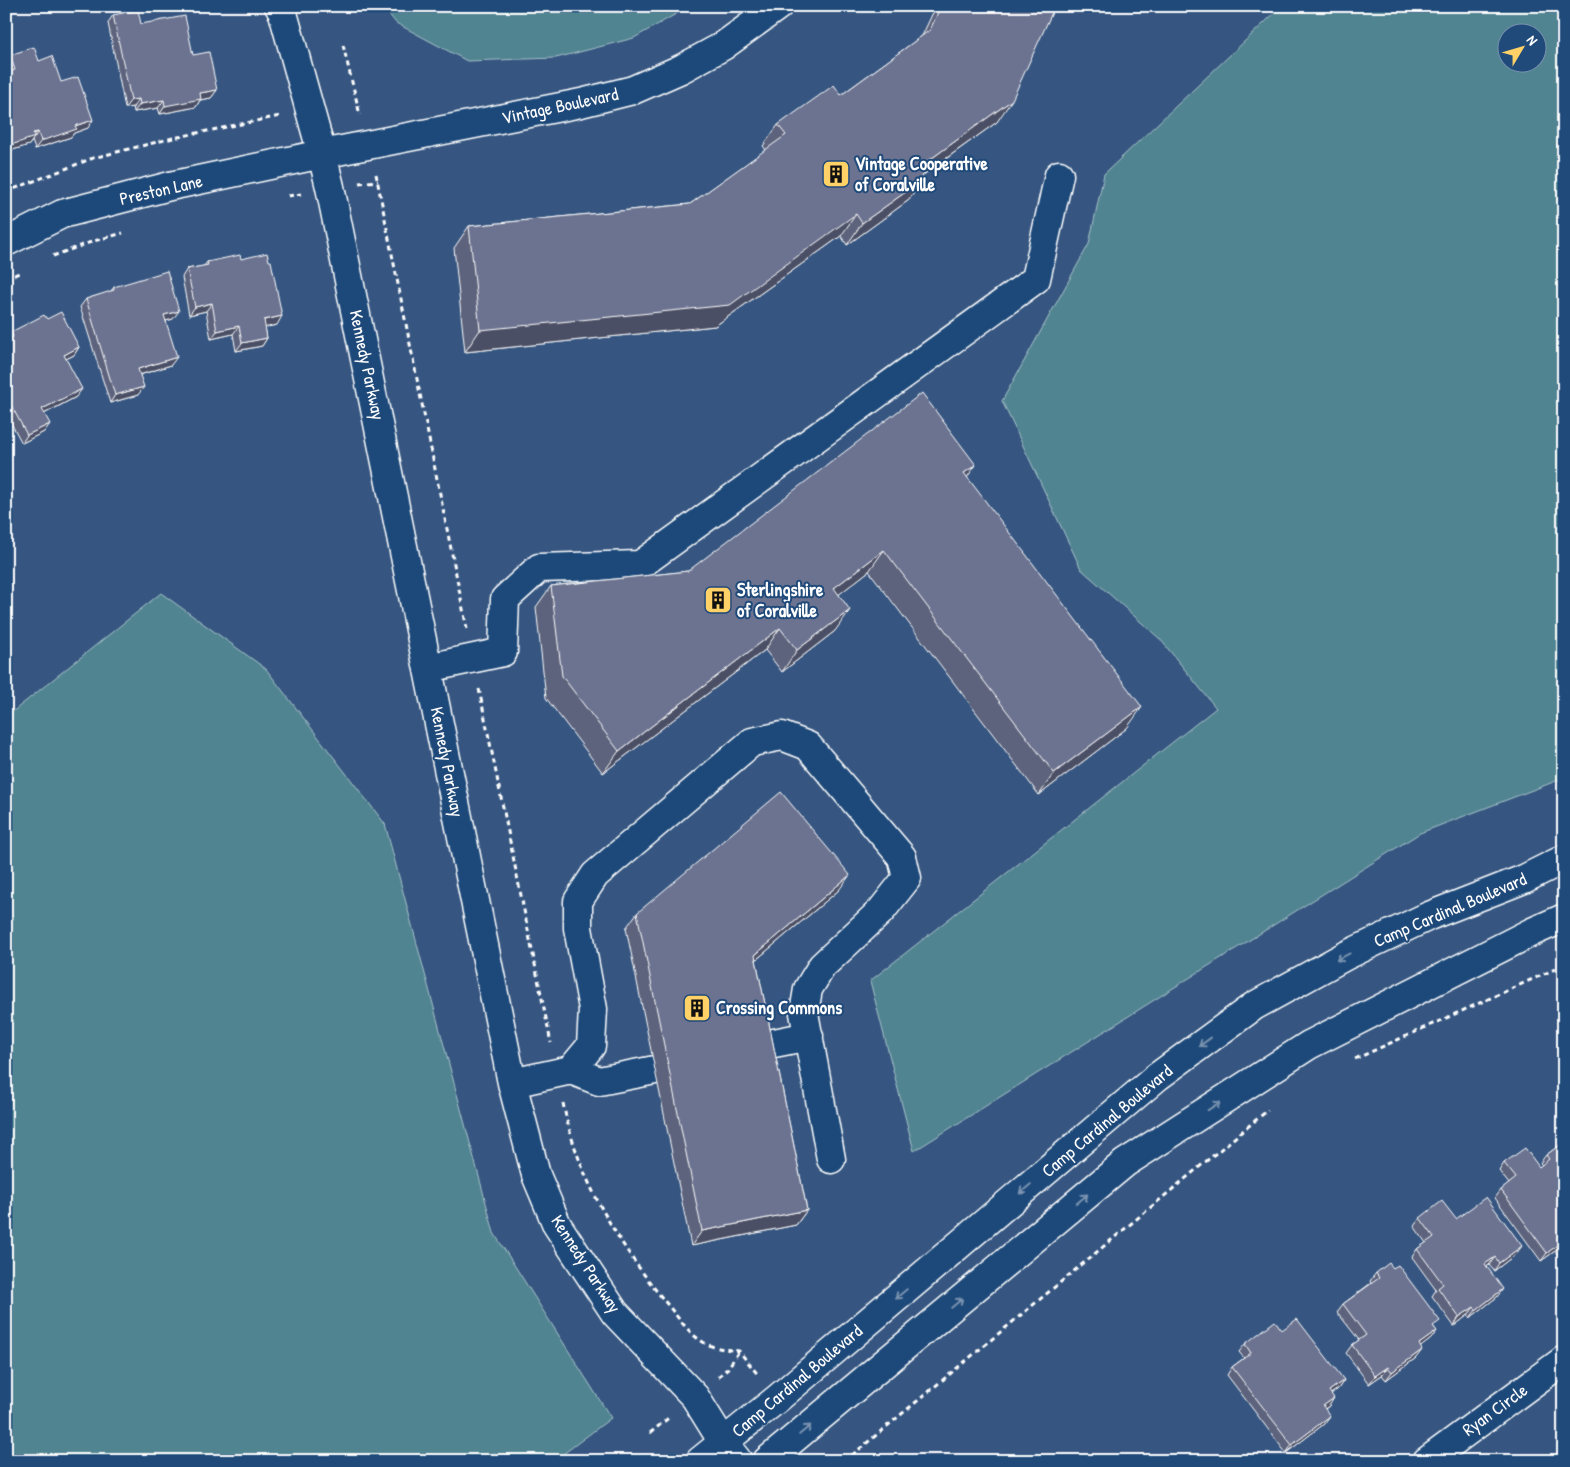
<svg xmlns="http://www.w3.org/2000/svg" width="1570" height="1467" font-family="'Patrick Hand',sans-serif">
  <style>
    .green { fill: #518491; stroke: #a8c2c8; fill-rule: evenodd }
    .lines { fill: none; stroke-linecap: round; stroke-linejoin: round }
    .minor-casing { stroke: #fff; stroke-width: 31 }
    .path { stroke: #fff; stroke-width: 3; stroke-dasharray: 5 4; stroke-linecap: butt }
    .minor { stroke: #1f4a7a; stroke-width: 28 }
    .wall { fill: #5d637c; stroke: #fff }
    .shaded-wall { fill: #4c5065; stroke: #fff }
    .building { fill: #6c7390; stroke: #fff }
    .oneway { stroke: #7992af }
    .labels { text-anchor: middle; stroke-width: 4; stroke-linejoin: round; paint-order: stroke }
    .street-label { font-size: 18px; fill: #fff; stroke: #1f4a7a }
    .poi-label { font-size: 18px; font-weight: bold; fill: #fff; stroke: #1f4a7a; text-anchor: start }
  </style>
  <rect width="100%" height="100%" fill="#365681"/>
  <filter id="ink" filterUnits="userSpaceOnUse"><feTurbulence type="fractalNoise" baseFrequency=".02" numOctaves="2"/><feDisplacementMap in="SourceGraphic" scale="10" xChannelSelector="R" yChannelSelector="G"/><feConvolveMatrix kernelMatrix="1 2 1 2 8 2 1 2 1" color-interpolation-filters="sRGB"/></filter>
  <g filter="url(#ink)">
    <path class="green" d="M382,6H690L634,38L556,58L467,61L396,23Z
      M1282,6H1564V778L1420,833L914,1151L870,981L1216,708L1160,639L1081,569L1002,401L1089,244L1104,174ZM1508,32H1538V62H1508Z
      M161,593L266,669L385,824L494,1233L611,1418L554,1461H6V717Z"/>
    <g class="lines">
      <g class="minor-casing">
        <path id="minor" d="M279,6L283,13L322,154L330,187L512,1083L536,1175L557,1225L615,1313L695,1397L723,1442L738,1461
          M6,242L62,214L170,186L322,154L581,103L633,90L681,69L723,46L778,6
          M428,668L503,652L505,599L539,568L640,565L1036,279L1059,175
          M759,1046L809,1036
          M571,1070L599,1081L655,1070
          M512,1083L571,1070L591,1046L593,1009L578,928V901L595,875L752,742L782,736L808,746L902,857L907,878L881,911L822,966L808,989L804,1013L831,1159
          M700,1461L777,1399L1157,1077L1254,1006L1347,955L1429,916L1524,879L1564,859
          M767,1461L1125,1163L1309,1045L1532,932L1564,918
          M1427,1461L1564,1360"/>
      </g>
      <path class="path" d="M343,45L360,115
        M376,174L467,629
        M359,183L378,181
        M6,192L93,158L173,138L280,116
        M288,196L301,194
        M53,256L94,241L123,233
        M6,279L21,272
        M479,689L551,1043
        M1355,1059L1564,965
        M563,1103C578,1179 618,1244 667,1304C678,1317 688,1333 703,1342C714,1349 726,1349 739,1351L759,1376
        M718,1377L728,1368L739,1351
        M650,1433L671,1416
        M845,1461L1268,1110"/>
      <use href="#minor" class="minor"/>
    </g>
    <path class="wall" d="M936,6H1055L997,122L922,176L909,200L847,245L841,236L715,326L465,352L454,248L469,226L690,204L766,150L763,146L778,125L841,95L922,36Z
      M113,15L141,24L193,55L217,90L211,98L200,100L196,107L160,114L158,108L134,112L133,107L125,108L108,23Z
      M10,55L39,61L61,82L88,128L74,133L71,137L35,149L32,141L29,145L6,152V73H8L6,68V61Z
      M241,259L277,325L265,327L267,338L262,346L236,351L233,334L211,339L206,311L189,315L182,277L187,269L204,266L207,262Z
      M114,287L173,319L166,321L171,365L140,375L138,395L110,403L80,307L86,299L110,292Z
      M47,319L79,347L74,355L66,359L76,397L44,414V432L22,443L6,414V338L11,332Z
      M967,477L1127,728L1039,795L869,571L839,594L835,631L782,672L765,650L603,773L546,698L536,607L551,586L688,571Z
      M839,890L756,960L807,1210L796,1225L691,1246L626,928L637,913Z
      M1564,1142V1249L1557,1254L1555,1251L1541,1261L1495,1198L1501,1190L1509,1184L1499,1171L1504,1163L1539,1167L1542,1165L1540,1163L1546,1155Z
      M1420,1218L1456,1219L1516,1254L1494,1271L1489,1265L1487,1267L1497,1297L1470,1318L1468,1315L1454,1326L1432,1296L1436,1290L1412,1257L1417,1249L1426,1243L1414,1226Z
      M1376,1273L1435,1328L1431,1339L1420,1347L1416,1358L1386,1380L1382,1375L1369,1384L1346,1353L1352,1345L1359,1340L1337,1312L1343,1304L1371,1283L1370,1281Z
      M1282,1330L1344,1380L1338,1389L1331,1394L1329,1406L1325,1409L1324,1424L1286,1453L1227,1375L1232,1367L1244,1358L1239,1352L1245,1344Z"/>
    <path class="shaded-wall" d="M217,90L211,98L200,100L196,107L160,114L165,106L200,93Z
      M139,99L133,107L125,108L131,100Z
      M164,100L158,108L134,112L140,104Z
      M1012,100L997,122L902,190L917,169Z
      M93,120L88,128L74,133L71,137L35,149L41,141L75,126Z
      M38,132L29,145L6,152V151L11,145Z
      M924,179L909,200L847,245L862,223Z
      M856,214L841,236L715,326L465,352L480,330Z
      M212,303L206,311L189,315L195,307Z
      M179,311L173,319L158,323L164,315Z
      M282,316L277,325L258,329L264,320Z
      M239,326L233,334L211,339L217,331Z
      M267,338L262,346L236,351L242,343Z
      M79,347L74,355L58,363L64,355Z
      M177,357L171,365L133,377L138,369Z
      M144,387L138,395L110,403L115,395Z
      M82,389L76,397L36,418L42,409Z
      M50,424L44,432L22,443L27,435Z
      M976,465L961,486L964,473Z
      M884,550L869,571L819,610L834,588Z
      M850,610L835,631L782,672L797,650Z
      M780,628L765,650L603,773L619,751Z
      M1142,707L1127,728L1039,795L1054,773Z
      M850,875L839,890L744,970L755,955Z
      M807,1210L796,1225L691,1246L702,1231Z
      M1560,1243L1555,1251L1541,1261L1547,1253Z
      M1564,1245V1249L1557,1254L1563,1246Z
      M1522,1246L1516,1254L1494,1271L1499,1263Z
      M1495,1257L1489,1265L1479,1272L1485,1264Z
      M1503,1289L1497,1297L1470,1318L1476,1310Z
      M1474,1307L1468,1315L1454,1326L1459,1317Z
      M1437,1331L1431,1339L1413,1353L1419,1344Z
      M1422,1350L1416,1358L1386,1380L1392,1372Z
      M1388,1367L1382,1375L1369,1384L1375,1376Z
      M1344,1380L1338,1389L1323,1399L1329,1391Z
      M1334,1398L1329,1406L1317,1414L1323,1406Z
      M1330,1416L1324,1424L1286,1453L1292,1445Z"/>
    <path class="building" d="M941,6H1055L1012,100L917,169L924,179L862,223L856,214L730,305L480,330L469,226L690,204L786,135L778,125L834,85L841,95L930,30Z
      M138,10L141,24L185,16L193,55L209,52L217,90L200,93L201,99L165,106L164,100L140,104L139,99L131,100L113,15Z
      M34,47L39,61L52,56L61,82L78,77L93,120L75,126L77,129L41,141L38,132L33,133L35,137L11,145L7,135L6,136V73L15,70L10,55Z
      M267,253L269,261H271L282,316L264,320L267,338L242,343L239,326L217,331L212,303L195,307L187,269L208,265L207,262L240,255L241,259Z
      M167,271L179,311L164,315L177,357L138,369L144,387L115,395L86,299L114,290V287Z
      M61,312L79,347L64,355L82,389L42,409L50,424L27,435L9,401L11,400L6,390V340L13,337L11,332L44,315L47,319Z
      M922,393L976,465L964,473L1142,707L1054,773L884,550L834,588L850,610L797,650L780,628L619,751L562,676L551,586L688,571Z
      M781,792L850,875L755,955L807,1210L702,1231L637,913Z
      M1564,1142V1245L1563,1246L1560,1243L1547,1253L1501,1190L1516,1178L1504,1163L1525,1148L1539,1167L1549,1159L1546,1155Z
      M1486,1197L1522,1246L1499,1263L1495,1257L1485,1264L1503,1289L1476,1310L1474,1307L1459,1317L1438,1288L1443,1284L1417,1249L1434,1237L1420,1218L1442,1201L1456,1219Z
      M1389,1263L1393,1268L1398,1265L1440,1321L1433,1326L1437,1331L1419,1344L1422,1350L1392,1372L1388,1367L1375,1376L1352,1345L1366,1335L1343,1304L1379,1278L1376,1273Z
      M1297,1319L1344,1380L1329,1391L1334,1398L1323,1406L1330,1416L1292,1445L1232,1367L1251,1353L1245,1344L1275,1321L1282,1330Z"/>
    <defs><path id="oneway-shaft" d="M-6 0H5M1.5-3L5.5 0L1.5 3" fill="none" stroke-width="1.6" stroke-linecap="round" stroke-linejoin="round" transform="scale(1.25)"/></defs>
    <g class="oneway">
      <use href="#oneway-shaft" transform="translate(1343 957) rotate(152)"/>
      <use href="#oneway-shaft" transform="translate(1205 1042) rotate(144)"/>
      <use href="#oneway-shaft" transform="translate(1214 1106) rotate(-33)"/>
      <use href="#oneway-shaft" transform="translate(1025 1189) rotate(140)"/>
      <use href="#oneway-shaft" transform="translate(1082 1199) rotate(-40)"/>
      <use href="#oneway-shaft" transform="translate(901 1294) rotate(140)"/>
      <use href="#oneway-shaft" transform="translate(957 1303) rotate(-40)"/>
      <use href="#oneway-shaft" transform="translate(805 1430) rotate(-40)"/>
    </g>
  </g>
  <defs>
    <g id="building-square" transform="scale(1.4375)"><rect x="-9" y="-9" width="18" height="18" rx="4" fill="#ffd166" stroke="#1f4a7a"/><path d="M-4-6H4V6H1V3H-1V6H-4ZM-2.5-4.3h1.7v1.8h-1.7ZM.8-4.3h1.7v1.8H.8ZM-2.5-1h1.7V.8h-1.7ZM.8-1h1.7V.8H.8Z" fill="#111"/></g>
  </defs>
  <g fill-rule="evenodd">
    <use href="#building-square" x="836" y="174"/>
    <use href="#building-square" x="718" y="600"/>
    <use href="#building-square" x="697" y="1008"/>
  </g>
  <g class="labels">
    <g class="street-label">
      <text transform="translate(560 106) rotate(-12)" y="6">Vintage Boulevard</text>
      <text transform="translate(161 190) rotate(-13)" y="6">Preston Lane</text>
      <text transform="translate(367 365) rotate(78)" y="6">Kennedy Parkway</text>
      <text transform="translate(447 762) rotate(79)" y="6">Kennedy Parkway</text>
      <text transform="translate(1450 910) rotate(-23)" y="6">Camp Cardinal Boulevard</text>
      <text transform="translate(1107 1121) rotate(-40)" y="6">Camp Cardinal Boulevard</text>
      <text transform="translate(586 1264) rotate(57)" y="6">Kennedy Parkway</text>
      <text transform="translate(797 1381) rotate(-40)" y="6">Camp Cardinal Boulevard</text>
      <text transform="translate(1495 1410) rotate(-36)" y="6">Ryan Circle</text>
    </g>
    <g class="poi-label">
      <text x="855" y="170">Vintage Cooperative<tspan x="855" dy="21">of Coralville</tspan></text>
      <text x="737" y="596">Sterlingshire<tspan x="737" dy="21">of Coralville</tspan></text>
      <text x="716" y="1014">Crossing Commons</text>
    </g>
  </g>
  <rect width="1570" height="1467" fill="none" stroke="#1f4a7a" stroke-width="25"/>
  <rect x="12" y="12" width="1545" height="1442" fill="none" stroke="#fff" stroke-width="2" filter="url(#ink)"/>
  <g transform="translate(1522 48) rotate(52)"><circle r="24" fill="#1f4a7a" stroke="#7992af"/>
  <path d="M0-4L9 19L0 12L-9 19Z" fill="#ffd166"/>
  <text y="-8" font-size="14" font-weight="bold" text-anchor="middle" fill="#ffffff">N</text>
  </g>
</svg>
